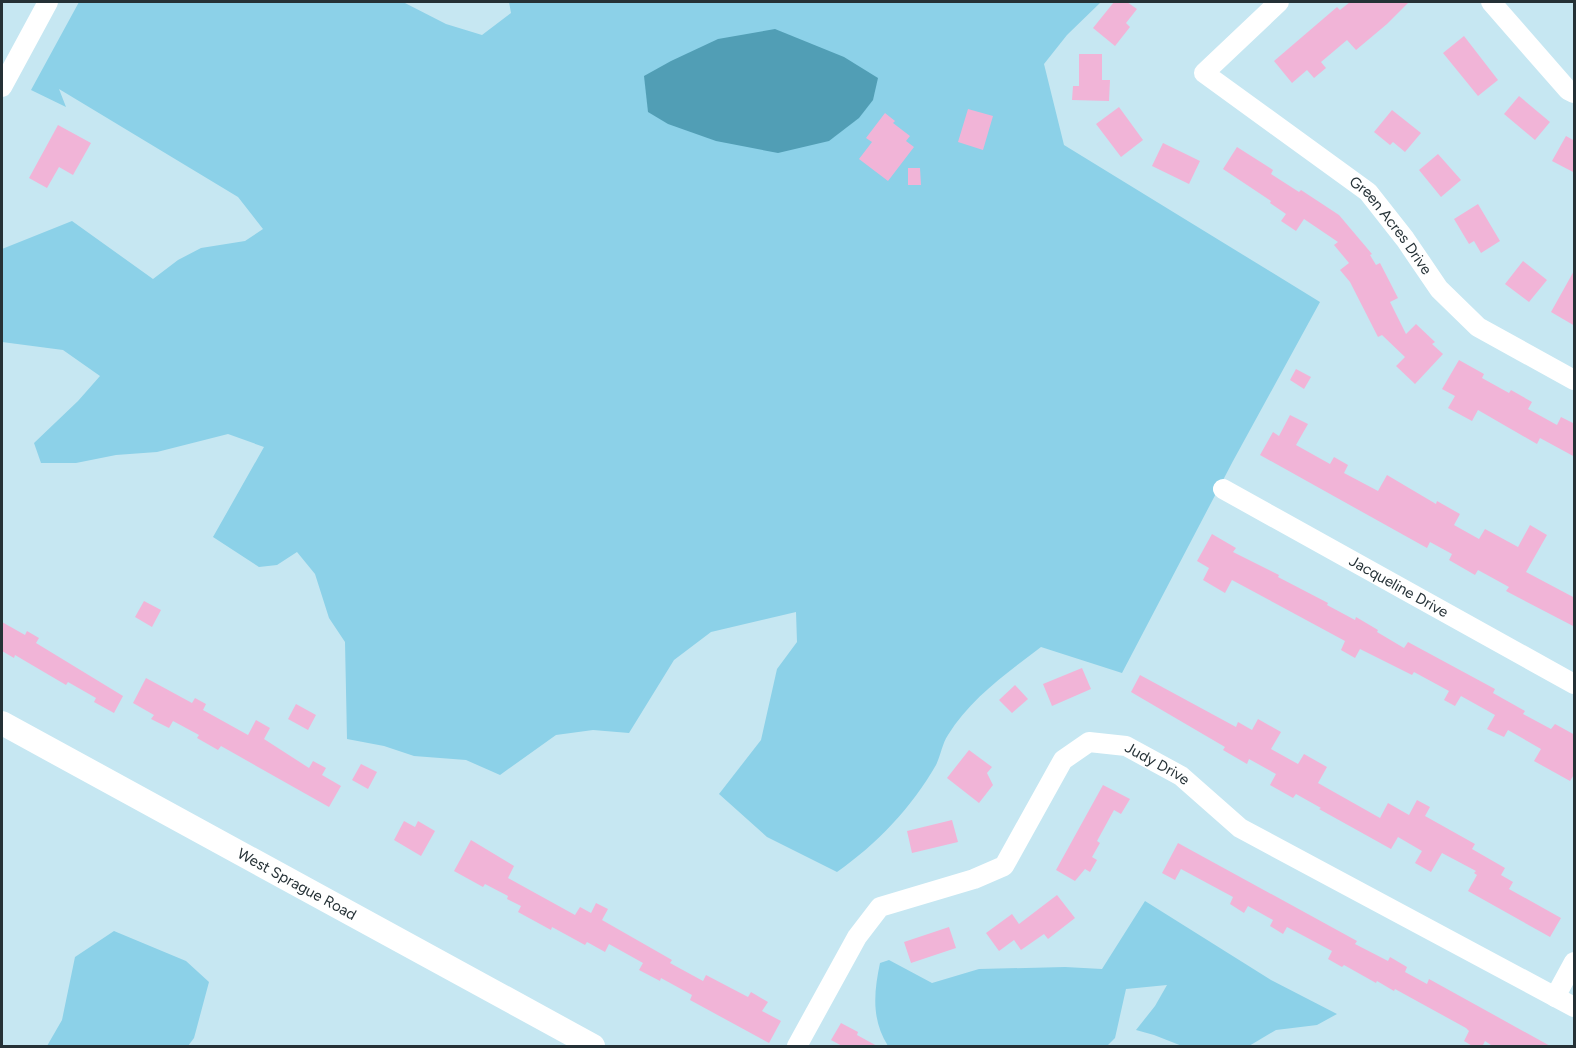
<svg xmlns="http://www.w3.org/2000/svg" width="1576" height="1048" font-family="Figtree,sans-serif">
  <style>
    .green { fill: #8cd1e8 }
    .water { fill: #519eb5 }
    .building { fill: #f1b4d7 }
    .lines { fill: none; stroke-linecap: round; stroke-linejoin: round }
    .minor { stroke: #fff; stroke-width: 20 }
    .tertiary { stroke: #fff; stroke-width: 24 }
    .labels { text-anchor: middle; stroke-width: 5; stroke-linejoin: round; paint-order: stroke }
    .street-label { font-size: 15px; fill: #253136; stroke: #c6e7f2 }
  </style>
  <rect width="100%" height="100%" fill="#c6e7f2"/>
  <path class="green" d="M79,2H403L446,24L482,35L511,13L509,2H1101L1067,35L1044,64L1064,145L1320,302L1233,461L1122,673L1041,647C1007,673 971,698 948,735C942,744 941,755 936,765C912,807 877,844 837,872L767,837L719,794L761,740L777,669L797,642L796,612L711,632L674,660L629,733L593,730L556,735L500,775L466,760L414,756L384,746L347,739L345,642L329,618L315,574L297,552L277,565L259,567L213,537L264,447L228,434L157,452L116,455L76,463H41L34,443L78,401L100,376L63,350L2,342V249L72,221L153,279L178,260L201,248L245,241L263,229L238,197L59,89L66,107L31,90Z
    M1145,901L1271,980L1337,1014L1317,1025L1276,1030L1249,1046H1182L1154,1035L1136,1030L1155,1006L1167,985L1126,989L1115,1038L1107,1046H888C871,1019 874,992 880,963L889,960L932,983L979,969L1065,967L1102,969Z
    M114,931L186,961L209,982L194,1038L188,1046H47L62,1020L75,957Z"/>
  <path class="water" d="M775,29L844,57L878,78L873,100L859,118L829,141L778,153L716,141L668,124L648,112L644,76L671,61L718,39Z"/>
  <path class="building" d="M1114,2H1127L1137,9L1126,23L1130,27L1115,46L1093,28Z
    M1350,2H1409L1387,24L1356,50L1347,40L1321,62L1326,68L1314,78L1307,70L1292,83L1274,61L1337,7L1340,10Z
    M1464,36L1498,80L1478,96L1443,53Z
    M1079,54H1102V80H1110L1109,101L1072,100L1073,86H1079Z
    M1519,96L1550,122L1535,140L1504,114Z
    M1119,107L1143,140L1121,157L1096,124Z
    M968,109L993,116L983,150L958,142Z
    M1392,110L1421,133L1405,152L1393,142L1390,145L1374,132Z
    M885,113L895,121L893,123L910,136L906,141L914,147L888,181L859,159L872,142L866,138Z
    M58,125L91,143L73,175L59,167L47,188L29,178Z
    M1566,136L1575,141V173L1552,161Z
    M1163,143L1200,161L1189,184L1152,166Z
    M1237,147L1273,170L1271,174L1299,192L1301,190L1339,215L1372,254L1370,255L1376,265L1380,263L1398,298L1390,302L1406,334L1416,324L1435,342L1432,344L1443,354L1415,384L1396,366L1405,357L1382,335L1378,337L1350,282L1340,270L1349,263L1334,245L1338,242L1304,219L1296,231L1281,221L1286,214L1270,203L1271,201L1223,169Z
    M1438,154L1461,180L1441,197L1419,170Z
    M908,168H920L921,185H908Z
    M1478,204L1500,241L1481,253L1474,241L1469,244L1454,219Z
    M1523,261L1547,280L1529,302L1505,284Z
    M1575,269V326L1551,312Z
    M1459,360L1484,374L1482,378L1509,393L1511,390L1532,402L1528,409L1557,425L1561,417L1575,424V457L1540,438L1537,444L1478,410L1472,421L1448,408L1455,396L1442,389Z
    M1296,369L1311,377L1304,389L1290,380Z
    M1290,415L1308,424L1296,445L1330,464L1334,457L1348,465L1344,473L1378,491L1387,475L1436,504L1437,501L1460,514L1454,525L1479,539L1485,529L1518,547L1530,525L1547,535L1526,572L1575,598V627L1506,591L1509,587L1478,570L1475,575L1449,560L1452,554L1430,542L1427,548L1260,455L1273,432L1279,436Z
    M1212,534L1236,548L1233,552L1279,575L1278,577L1328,603L1327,605L1355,620L1356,617L1378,630L1377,632L1404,648L1408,642L1495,689L1493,693L1525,711L1523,714L1551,729L1555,724L1575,735V773L1570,781L1534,761L1541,749L1508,730L1504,737L1487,729L1495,715L1461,696L1455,706L1444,700L1449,691L1414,672L1412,675L1360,649L1355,658L1341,650L1345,641L1232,580L1225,593L1203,580L1209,568L1197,561Z
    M144,601L161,610L152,627L135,617Z
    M2,622L25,635L27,631L39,638L36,643L123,696L114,713L94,702L96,698L68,682L66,685L15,655L14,658L2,651Z
    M1082,668L1091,689L1052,706L1043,684Z
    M1140,675L1236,727L1238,722L1252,730L1258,719L1281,732L1271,749L1298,764L1304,754L1327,767L1318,783L1380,818L1388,803L1409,815L1417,800L1430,807L1425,816L1475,844L1472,849L1505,868L1501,875L1513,882L1509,889L1561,918L1550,937L1468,891L1477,875L1474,873L1476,871L1442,853L1431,872L1415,863L1422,851L1398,837L1391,849L1319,809L1321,808L1296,794L1293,798L1270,785L1276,774L1249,759L1247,764L1223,750L1225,747L1131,692Z
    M146,678L192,703L195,698L206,704L203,710L248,735L256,720L270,728L264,739L309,768L313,761L326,768L322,775L341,786L329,807L221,746L218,750L197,738L199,735L173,721L169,728L151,719L154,715L133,703Z
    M1015,685L1028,699L1012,713L999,700Z
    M296,704L316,715L308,730L288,719Z
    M969,750L992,767L987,773L993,785L979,803L947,778Z
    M361,764L377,772L368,789L352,780Z
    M1103,785L1130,799L1121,814L1114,810L1097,841L1100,843L1092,857L1097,860L1090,872L1085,869L1075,881L1056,870Z
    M952,820L958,842L912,853L907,831Z
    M404,821L415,827L418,821L435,831L421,856L394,840Z
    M471,840L514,866L508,878L575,915L580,907L591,913L596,903L608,909L602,920L672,960L670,963L703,981L706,975L748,997L751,992L768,1002L762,1011L781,1021L769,1043L690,1000L692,995L661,978L660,981L639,970L643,963L609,944L605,952L587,942L585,945L552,927L551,930L518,912L521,906L507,899L508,896L485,884L483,887L454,871Z
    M1178,843L1357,941L1355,944L1388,961L1390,957L1407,967L1405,972L1427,984L1429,979L1552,1047H1494L1485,1041L1482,1047H1474L1464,1041L1469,1031L1466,1028L1395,989L1394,991L1377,981L1376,983L1344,965L1342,967L1328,959L1332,951L1287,927L1283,934L1270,926L1273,920L1248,906L1244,913L1230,904L1233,897L1181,869L1175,880L1162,873Z
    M1057,895L1075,918L1048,939L1044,934L1021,950L1014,940L999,951L986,933L1012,914L1019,924Z
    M949,927L956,948L911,963L904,942Z
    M841,1023L858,1032L857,1035L879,1047H844L831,1040Z"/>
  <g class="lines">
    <g class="minor">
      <path id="s1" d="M1279,2L1204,73L1368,192L1405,239L1439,289L1478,327L1574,380"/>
      <path d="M1491,2L1568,90L1574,93"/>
      <path d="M2,87L48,2"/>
      <path id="s2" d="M1223,489L1574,684"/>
      <path d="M1555,997L1574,962"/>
      <path id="s3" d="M797,1046L857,937L880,907L974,879L1004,866L1063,760L1089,742L1126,746L1181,776L1240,828L1574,1007"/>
    </g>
    <path class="tertiary" id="s4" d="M2,723L593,1046"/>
  </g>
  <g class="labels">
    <g class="street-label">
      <text dy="5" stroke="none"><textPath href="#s1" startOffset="346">Green Acres Drive</textPath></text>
      <text dy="5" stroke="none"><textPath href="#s2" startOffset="201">Jacqueline Drive</textPath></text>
      <text dy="5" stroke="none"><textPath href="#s3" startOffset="519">Judy Drive</textPath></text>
      <text dy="5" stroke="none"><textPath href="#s4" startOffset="336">West Sprague Road</textPath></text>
    </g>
  </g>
  <rect width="1576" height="1048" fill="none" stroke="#253136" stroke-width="6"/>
</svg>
